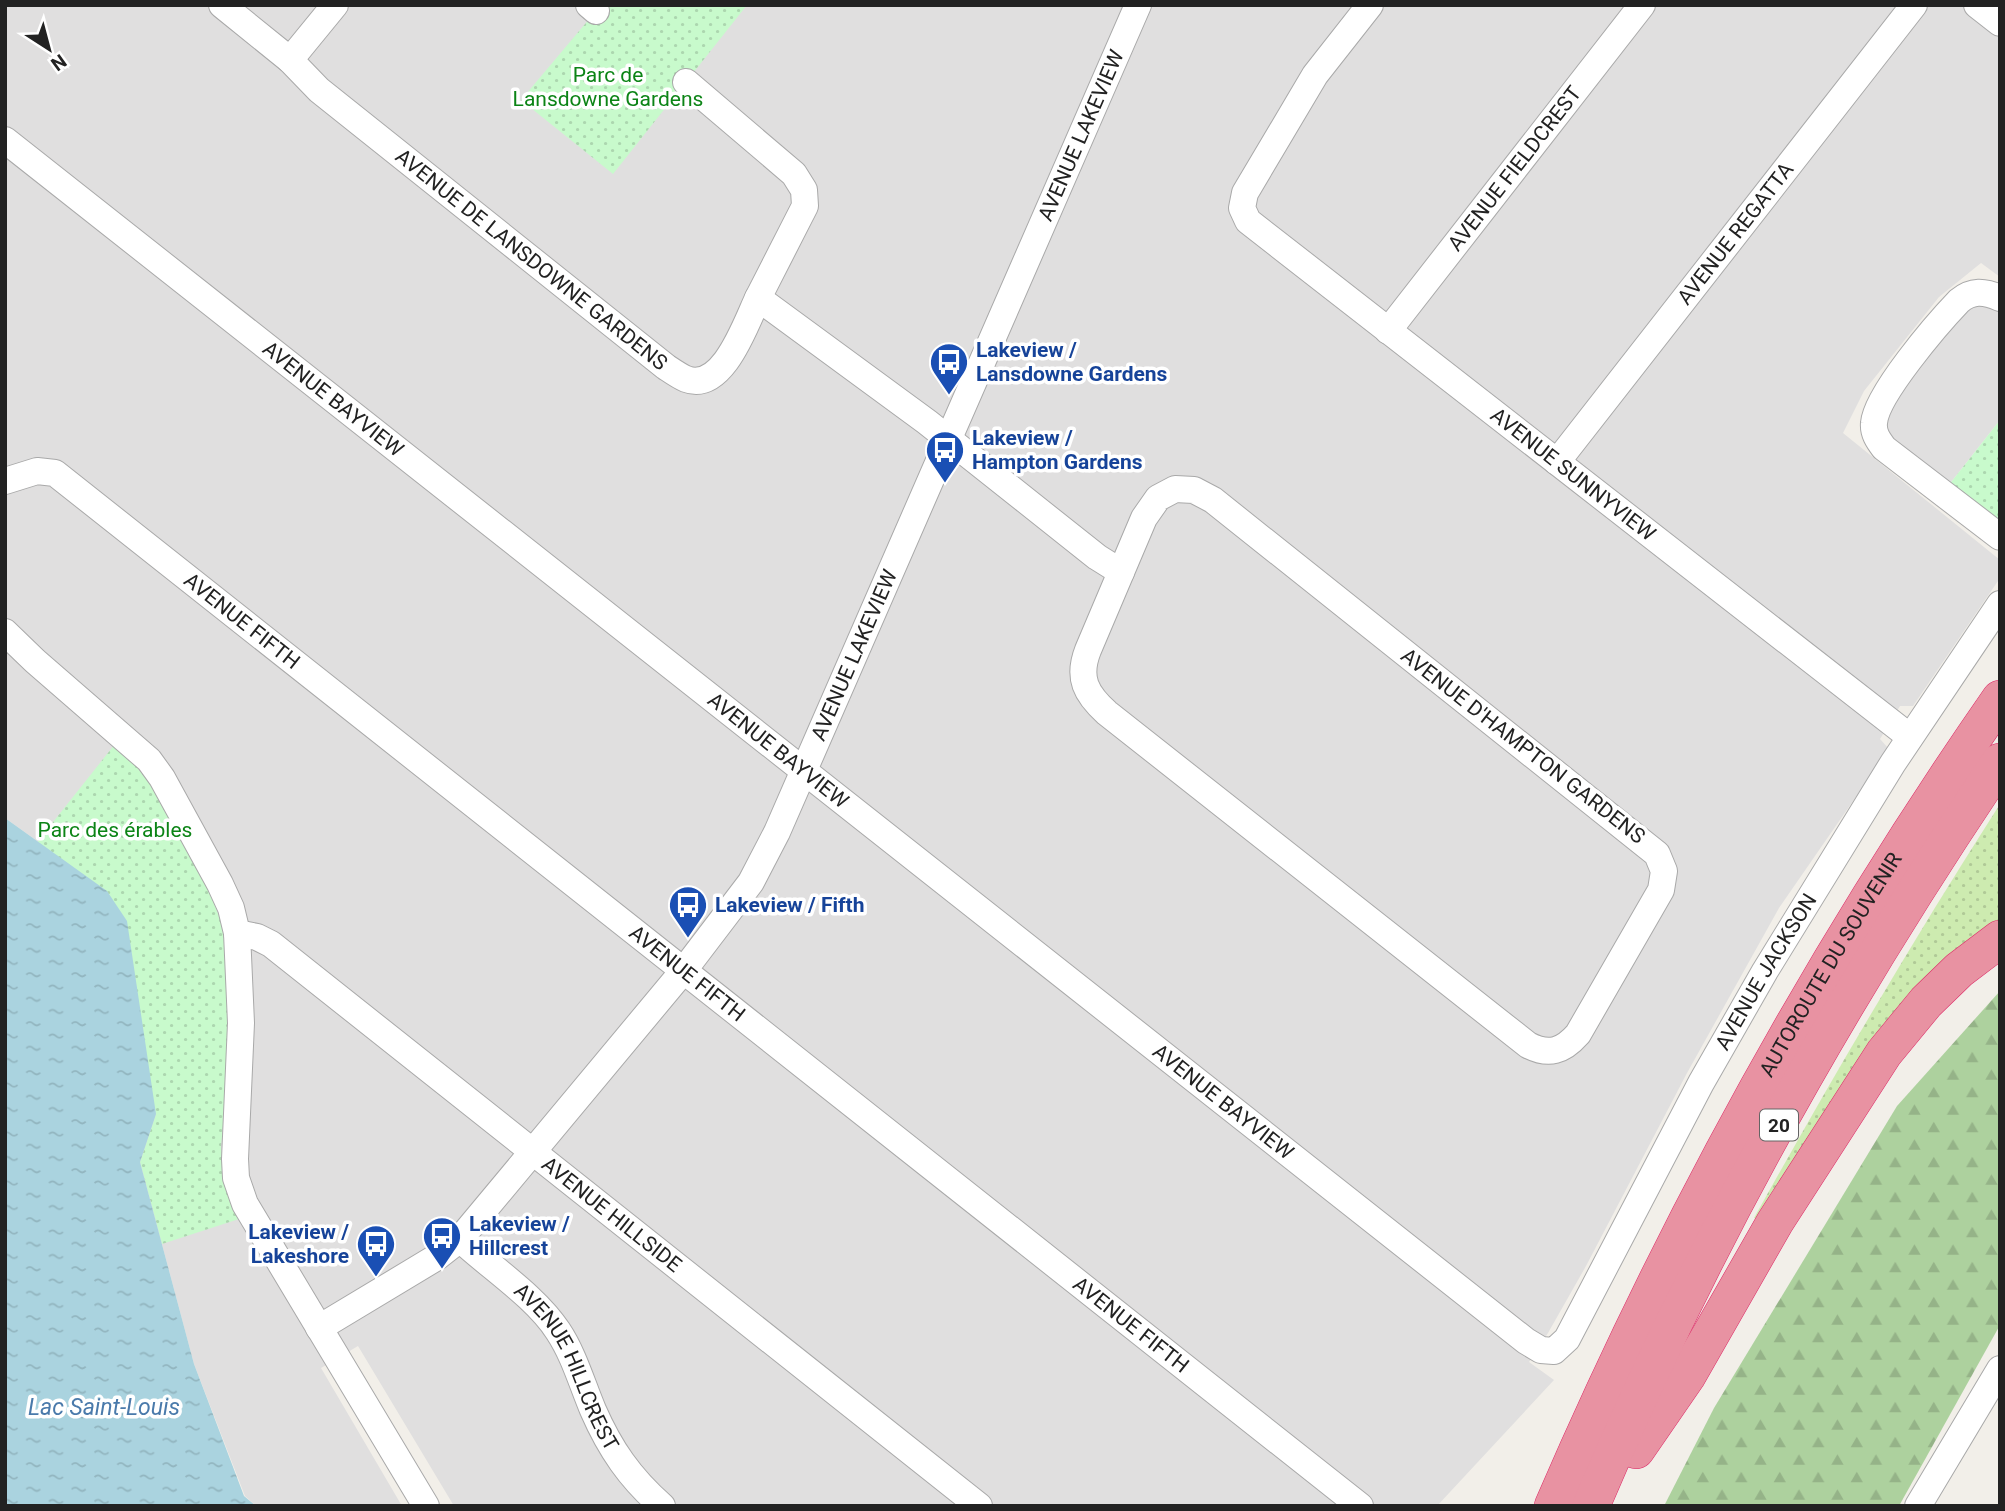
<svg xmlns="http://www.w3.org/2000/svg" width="2005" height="1511" font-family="Roboto,sans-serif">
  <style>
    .residential { fill: #e0dfdf }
    .grass { fill: url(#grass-dots) }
    .forest { fill: url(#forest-firs) }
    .park { fill: url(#park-dots) }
    .water { fill: url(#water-ripples) }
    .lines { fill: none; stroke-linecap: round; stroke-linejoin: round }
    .minor-casing { stroke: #a9a9a9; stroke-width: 28 }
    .highway-casing { stroke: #dc2a67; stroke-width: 38 }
    .minor { stroke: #fff; stroke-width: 26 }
    .highway { stroke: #e892a2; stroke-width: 37 }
    .labels { text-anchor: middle; stroke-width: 7; stroke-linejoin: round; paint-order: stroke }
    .shield { fill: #fff; stroke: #646464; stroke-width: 2 }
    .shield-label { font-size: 19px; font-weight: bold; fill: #222 }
    .park-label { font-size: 21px; fill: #0c8416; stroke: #fff }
    .street-label { font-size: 21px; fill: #222; stroke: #fff }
    .transit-label { font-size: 21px; font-weight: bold; fill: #164399; stroke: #fff; text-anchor: start }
    .water-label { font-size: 23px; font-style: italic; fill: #4a7aab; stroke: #fff }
  </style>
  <defs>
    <pattern id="grass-dots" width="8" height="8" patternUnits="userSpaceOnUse" patternTransform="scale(1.75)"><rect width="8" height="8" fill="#cdebb0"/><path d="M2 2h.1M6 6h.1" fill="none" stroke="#b0c997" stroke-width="1.8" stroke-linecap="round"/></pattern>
    <pattern id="forest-firs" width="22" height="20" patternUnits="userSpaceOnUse" patternTransform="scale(1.75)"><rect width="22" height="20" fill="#add19e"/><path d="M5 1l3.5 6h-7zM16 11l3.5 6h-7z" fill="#95b388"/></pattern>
    <pattern id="park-dots" width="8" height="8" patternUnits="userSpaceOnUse" patternTransform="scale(1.75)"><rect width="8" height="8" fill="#c8facc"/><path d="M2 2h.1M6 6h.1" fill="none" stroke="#acd6af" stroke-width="1.8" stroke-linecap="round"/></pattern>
    <pattern id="water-ripples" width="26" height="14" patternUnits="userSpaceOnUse" patternTransform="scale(1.75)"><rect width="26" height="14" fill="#aad3df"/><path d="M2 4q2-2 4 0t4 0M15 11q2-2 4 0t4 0" fill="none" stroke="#92b5bf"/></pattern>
  </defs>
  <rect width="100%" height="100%" fill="#f2efe9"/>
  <path class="residential" d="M5,5H2000V277L1981,263L1939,297L1864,391L1843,433L2000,560V578L1913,706H1900L1880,739L1889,749L1779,908L1687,1073L1586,1266L1548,1333L1529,1362L1554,1380L1437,1506H454L358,1346L321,1368L402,1506H256L245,1496L194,1364L140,1162L107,891L5,818Z
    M1978,305L2000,310V420L1948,486L1899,448L1887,431L1886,410L1958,314Z"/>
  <path class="grass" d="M2000,804V931L1767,1223L1754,1218C1832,1078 1913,940 2000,804Z"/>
  <path class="forest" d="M2000,991V1325L1899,1506H1664L1714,1408L1897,1106Z"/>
  <path class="park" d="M601,5H747L613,174L521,100Z
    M2000,420V525L1948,486Z
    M115,744L144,771L207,885L223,927L228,950L232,1024L221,1147L224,1172L239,1219L162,1244L140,1162L156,1114L38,841Z"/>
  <path class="water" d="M5,818L107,891L127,921L156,1114L140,1162L194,1364L244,1496L256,1506H5Z"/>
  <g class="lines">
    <g class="minor-casing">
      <g id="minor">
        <path id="s1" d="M222,5L290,60L319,90L666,367C672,371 679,376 686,379C723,393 746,323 758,298L927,422L1097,557L1121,572"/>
        <path d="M589,5L596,11"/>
        <path id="s2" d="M1370,5L1315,75L1245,193L1242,208L1248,221L1910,737"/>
        <path d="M1977,5L2000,23"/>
        <path d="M290,60L335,5"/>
        <path d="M686,82L794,174L804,190L805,206L758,298"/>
        <path id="s3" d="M5,140L1526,1341L1541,1350L1554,1351L1567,1339L1701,1083L1765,971L1893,763L2000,604"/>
        <path d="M2000,298C1984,291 1972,290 1959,301C1937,324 1876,395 1874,423C1873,433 1878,440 1884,448L2000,537"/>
        <path id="s4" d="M1388,331L1642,5"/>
        <path id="s5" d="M1557,462L1914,5"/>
        <path id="s6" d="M5,481L37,471L55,473L1360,1506"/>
        <path d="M1175,489L1194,490L1213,500L1657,854L1664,871L1661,890L1578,1034C1563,1051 1549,1056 1528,1045L1107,713C1086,694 1077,678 1088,650L1144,518L1158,498Z"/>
        <path d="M5,632L35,661L149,760L162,778L220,884L231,908L237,933L241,1023L235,1159L236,1178L245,1204L426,1506"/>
        <path id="s7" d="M237,933L257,937L271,944L979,1506"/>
        <path id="s8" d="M460,1239C491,1268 535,1296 558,1331C574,1355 582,1384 593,1410C610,1449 630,1478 662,1506"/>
        <path id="s9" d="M319,1328L437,1257L460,1239L684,970L751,882L777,832L1138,5"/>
        <path d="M1918,1506L2000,1369"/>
      </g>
    </g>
    <g class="highway-casing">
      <g id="highway">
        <path d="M1636,1450L1687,1376L1775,1222L1884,1053L1926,1002L1959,970L2000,939"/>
        <path id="s10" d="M1553,1506C1675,1223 1824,952 2000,699"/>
        <path d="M1591,1506C1701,1245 1842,996 2000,762"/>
      </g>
    </g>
    <use href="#minor" class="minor"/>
    <use href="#highway" class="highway"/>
  </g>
  <defs>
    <g id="bus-pin" transform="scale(2.0125)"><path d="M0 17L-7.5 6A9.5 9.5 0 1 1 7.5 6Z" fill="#1a4fb4" stroke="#fff"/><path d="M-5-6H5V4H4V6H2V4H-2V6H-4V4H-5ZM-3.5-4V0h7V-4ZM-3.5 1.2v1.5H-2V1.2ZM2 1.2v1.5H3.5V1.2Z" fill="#fff"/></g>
  </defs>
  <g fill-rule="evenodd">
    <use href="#bus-pin" x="949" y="362"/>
    <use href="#bus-pin" x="945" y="450"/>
    <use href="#bus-pin" x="688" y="905"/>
    <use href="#bus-pin" x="442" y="1236"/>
    <use href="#bus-pin" x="376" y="1244"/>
  </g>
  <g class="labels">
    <rect class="shield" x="1760" y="1109.5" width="38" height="31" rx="5"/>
    <g class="shield-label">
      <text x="1779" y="1132">20</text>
    </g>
    <g class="park-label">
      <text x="608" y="82">Parc de<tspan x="608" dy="24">Lansdowne Gardens</tspan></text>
      <text x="115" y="837">Parc des érables</text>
    </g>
    <g class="street-label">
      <text dy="7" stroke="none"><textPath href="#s9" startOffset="1444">AVENUE LAKEVIEW</textPath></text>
      <text dy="7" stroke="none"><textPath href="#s4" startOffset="206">AVENUE FIELDCREST</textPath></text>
      <text dy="7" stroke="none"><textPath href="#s5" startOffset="290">AVENUE REGATTA</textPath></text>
      <text dy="7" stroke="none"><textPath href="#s1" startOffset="401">AVENUE DE LANSDOWNE GARDENS</textPath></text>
      <text dy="7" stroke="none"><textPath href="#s3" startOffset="418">AVENUE BAYVIEW</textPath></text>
      <text dy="7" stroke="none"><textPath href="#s2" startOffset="668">AVENUE SUNNYVIEW</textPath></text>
      <text dy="7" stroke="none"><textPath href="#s6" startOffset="290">AVENUE FIFTH</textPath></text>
      <text dy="7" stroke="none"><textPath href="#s9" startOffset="877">AVENUE LAKEVIEW</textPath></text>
      <text transform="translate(1523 746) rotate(38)" y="7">AVENUE D'HAMPTON GARDENS</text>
      <text dy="7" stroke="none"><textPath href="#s3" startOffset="985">AVENUE BAYVIEW</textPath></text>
      <text dy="7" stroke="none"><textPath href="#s10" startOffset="609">AUTOROUTE DU SOUVENIR</textPath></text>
      <text dy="7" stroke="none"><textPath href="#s3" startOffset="2404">AVENUE JACKSON</textPath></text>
      <text dy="7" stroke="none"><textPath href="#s6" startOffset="858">AVENUE FIFTH</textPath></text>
      <text dy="7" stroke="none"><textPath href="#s3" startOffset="1552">AVENUE BAYVIEW</textPath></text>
      <text dy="7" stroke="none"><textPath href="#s7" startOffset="471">AVENUE HILLSIDE</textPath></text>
      <text dy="7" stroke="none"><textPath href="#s6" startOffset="1424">AVENUE FIFTH</textPath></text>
      <text dy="7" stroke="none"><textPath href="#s8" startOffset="170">AVENUE HILLCREST</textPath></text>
    </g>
    <g class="transit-label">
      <text x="976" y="357">Lakeview /<tspan x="976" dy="24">Lansdowne Gardens</tspan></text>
      <text x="972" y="445">Lakeview /<tspan x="972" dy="24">Hampton Gardens</tspan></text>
      <text x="715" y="912">Lakeview / Fifth</text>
      <text x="469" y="1231">Lakeview /<tspan x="469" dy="24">Hillcrest</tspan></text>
      <text x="349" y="1239" text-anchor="end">Lakeview /<tspan x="349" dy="24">Lakeshore</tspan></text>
    </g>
    <g class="water-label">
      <text x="104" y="1415">Lac Saint-Louis</text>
    </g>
  </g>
  <rect width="2005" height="1511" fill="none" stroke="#222222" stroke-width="14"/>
  <g transform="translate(49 49) rotate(144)" stroke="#ffffff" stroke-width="5" paint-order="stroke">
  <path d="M0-5L12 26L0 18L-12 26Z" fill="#222222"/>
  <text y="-10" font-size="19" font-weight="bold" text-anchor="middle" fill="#222222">N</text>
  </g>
</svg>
